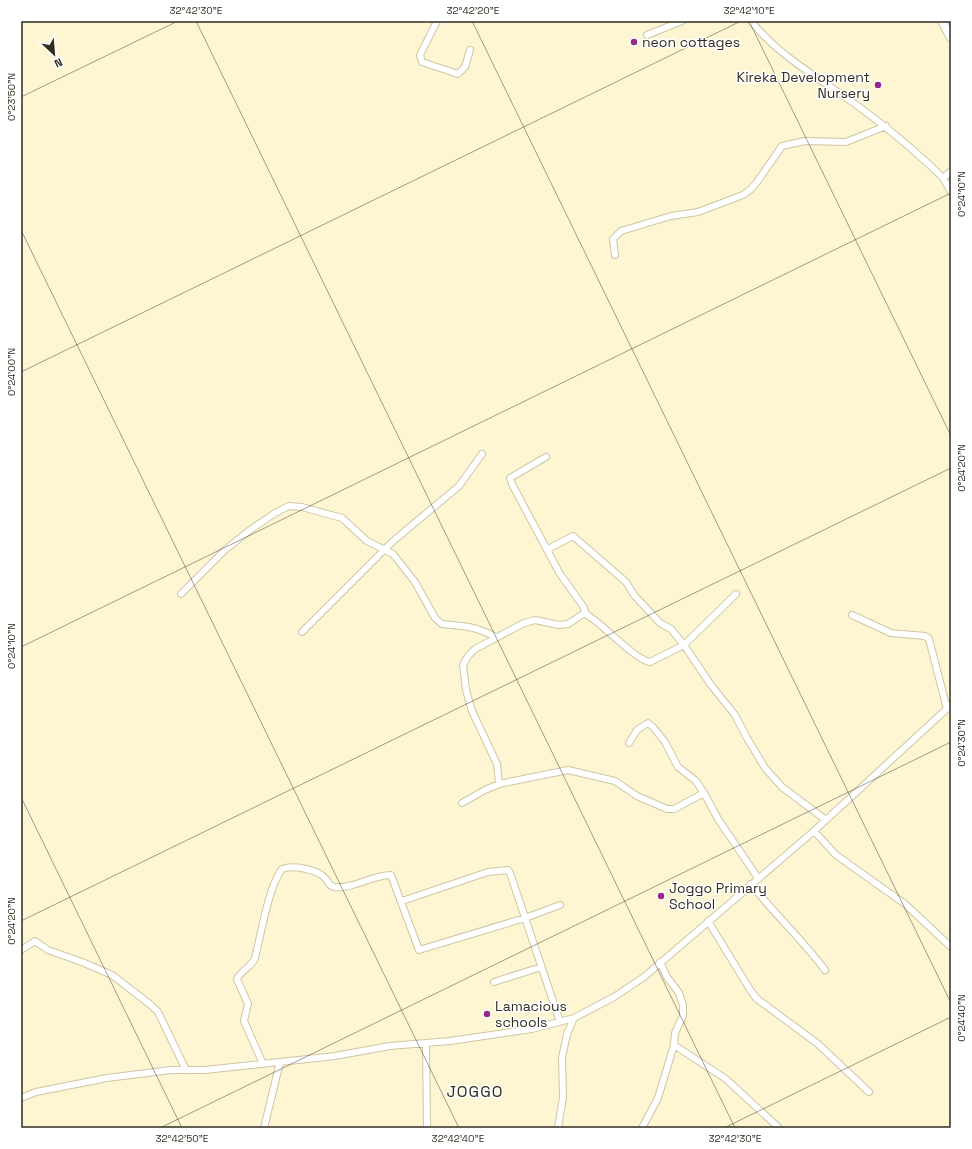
<svg xmlns="http://www.w3.org/2000/svg" width="972" height="1149" font-family="'Space Grotesk',sans-serif">
  <style>
    .lines { fill: none; stroke-linecap: round; stroke-linejoin: round }
    .minor-casing { stroke: #cec6a4; stroke-width: 8 }
    .tertiary-casing { stroke: #cec6a4; stroke-width: 10 }
    .minor { stroke: #fff; stroke-width: 6 }
    .tertiary { stroke: #fff; stroke-width: 8 }
    .ticks { fill: none; stroke: #312d20; stroke-width: 1; stroke-opacity: 0.45 }
    .poi-dot { fill: #95298b; stroke: #fff; stroke-width: 1.5 }
    .labels { text-anchor: middle; stroke-width: 3; stroke-linejoin: round; paint-order: stroke }
    .poi-label { font-size: 14px; fill: #312d20; stroke: #fff; text-anchor: start }
    .quarter-label { font-size: 16px; letter-spacing: 1px; fill: #312d20; stroke: #fff }
    .neatline { fill: none; stroke: #312d20; stroke-width: 1.5 }
    .ticks-label { font-size: 10px; text-anchor: middle; fill: #312d20 }
  </style>
  <rect width="100%" height="100%" fill="#fef6d2"/>
  <g class="lines">
    <g class="minor-casing">
      <path id="minor" d="M437,21L420,55L422,62L458,74L465,67L470,50
        M751,21C775,52 812,74 844,96C879,121 913,148 943,178L951,171
        M647,35L682,21
        M943,178L951,192
        M615,255L613,239L621,231L671,216L698,212L743,195L751,189L757,182L782,146L805,141L846,142L886,126
        M546,457L510,478L513,486L560,574L583,606L586,614
        M548,549L573,536L626,582L634,595L660,623L671,629L684,645L736,594
        M181,594L225,550L250,530L275,513L289,506L302,507L342,518L367,541L393,554L415,582L435,618L442,624C465,626 474,626 496,637
        M852,615L891,633L925,636L929,639L947,709
        M302,632L392,542L459,486L482,454
        M629,743L637,730L648,723L653,727L665,742L678,767L696,781L704,793
        M499,784L497,764L472,711L466,690L463,665L468,656L475,649L524,623L535,620L559,625L568,624L583,614H586C603,624 635,660 650,662L684,645L711,685L735,715L747,738L765,768L782,787L826,820
        M462,803L485,790L499,784L568,770L615,781L637,796L667,809H674L704,793L718,819L758,878
        M814,831L836,855L905,904L951,947
        M751,884C774,914 802,939 825,970
        M402,901L488,872L508,870L510,873L560,1022
        M708,921L749,988L756,998L818,1044L869,1092
        M21,950L35,941L48,950L82,962L112,975L151,1005L158,1012L186,1070
        M494,982L541,967
        M426,1044L427,1128
        M674,1045L726,1079L779,1128
        M263,1064L244,1021L248,1004L237,979C241,970 252,967 255,958C261,935 268,888 282,869C293,865 318,869 326,879C329,882 328,886 334,887C354,889 372,875 391,875L419,950L525,918L560,905
        M21,1098L36,1092L107,1078L171,1070H205L335,1056L390,1046L450,1041L532,1029L574,1018L614,997L644,977L814,831L951,705
        M264,1128L280,1062
        M558,1128L563,1097L562,1058L567,1034L574,1018
        M642,1128L658,1098L674,1045L675,1033L683,1016V1005L679,993L667,977L660,962"/>
    </g>
    <g class="tertiary-casing">
      <path id="tertiary" d="M942,21L951,38"/>
    </g>
    <use href="#minor" class="minor"/>
    <use href="#tertiary" class="tertiary"/>
  </g>
  <path class="ticks" d="M196,21L735,1128M472,21L951,1003M749,21L951,436M21,97L178,21M21,230L459,1128M21,372L741,21M21,647L951,193M21,797L182,1128M21,921L951,468M160,1128L951,742M724,1128L951,1017"/>
  <g class="poi-dot">
    <circle cx="634" cy="42" r="4"/>
    <circle cx="878" cy="85" r="4"/>
    <circle cx="661" cy="896" r="4"/>
    <circle cx="487" cy="1014" r="4"/>
  </g>
  <g class="labels">
    <g class="poi-label">
      <text x="642" y="47">neon cottages</text>
      <text x="870" y="82" text-anchor="end">Kireka Development<tspan x="870" dy="16">Nursery</tspan></text>
      <text x="669" y="893">Joggo Primary<tspan x="669" dy="16">School</tspan></text>
      <text x="495" y="1011">Lamacious<tspan x="495" dy="16">schools</tspan></text>
    </g>
    <g class="quarter-label">
      <text x="475" y="1097">JOGGO</text>
    </g>
  </g>
  <rect width="972" height="1149" fill="none" stroke="#ffffff" stroke-width="44"/>
  <g transform="translate(54 54) rotate(154)" stroke="#ffffff" stroke-width="3" paint-order="stroke">
  <path d="M0-3L7 15L0 10L-7 15Z" fill="#312d20"/>
  <text y="-6" font-size="11" font-weight="bold" text-anchor="middle" fill="#312d20">N</text>
  </g>
  <rect x="22" y="22" width="928" height="1105" class="neatline"/>
  <g class="ticks-label">
    <text x="196" y="14">32°42'30"E</text>
    <text x="473" y="14">32°42'20"E</text>
    <text x="749" y="14">32°42'10"E</text>
    <text transform="translate(11 97) rotate(-90)" y="4">0°23'50"N</text>
    <text transform="translate(961 194) rotate(-90)" y="4">0°24'10"N</text>
    <text transform="translate(11 372) rotate(-90)" y="4">0°24'00"N</text>
    <text transform="translate(961 468) rotate(-90)" y="4">0°24'20"N</text>
    <text transform="translate(11 646) rotate(-90)" y="4">0°24'10"N</text>
    <text transform="translate(961 743) rotate(-90)" y="4">0°24'30"N</text>
    <text transform="translate(11 921) rotate(-90)" y="4">0°24'20"N</text>
    <text transform="translate(961 1018) rotate(-90)" y="4">0°24'40"N</text>
    <text x="182" y="1142">32°42'50"E</text>
    <text x="458" y="1142">32°42'40"E</text>
    <text x="735" y="1142">32°42'30"E</text>
  </g>
</svg>
